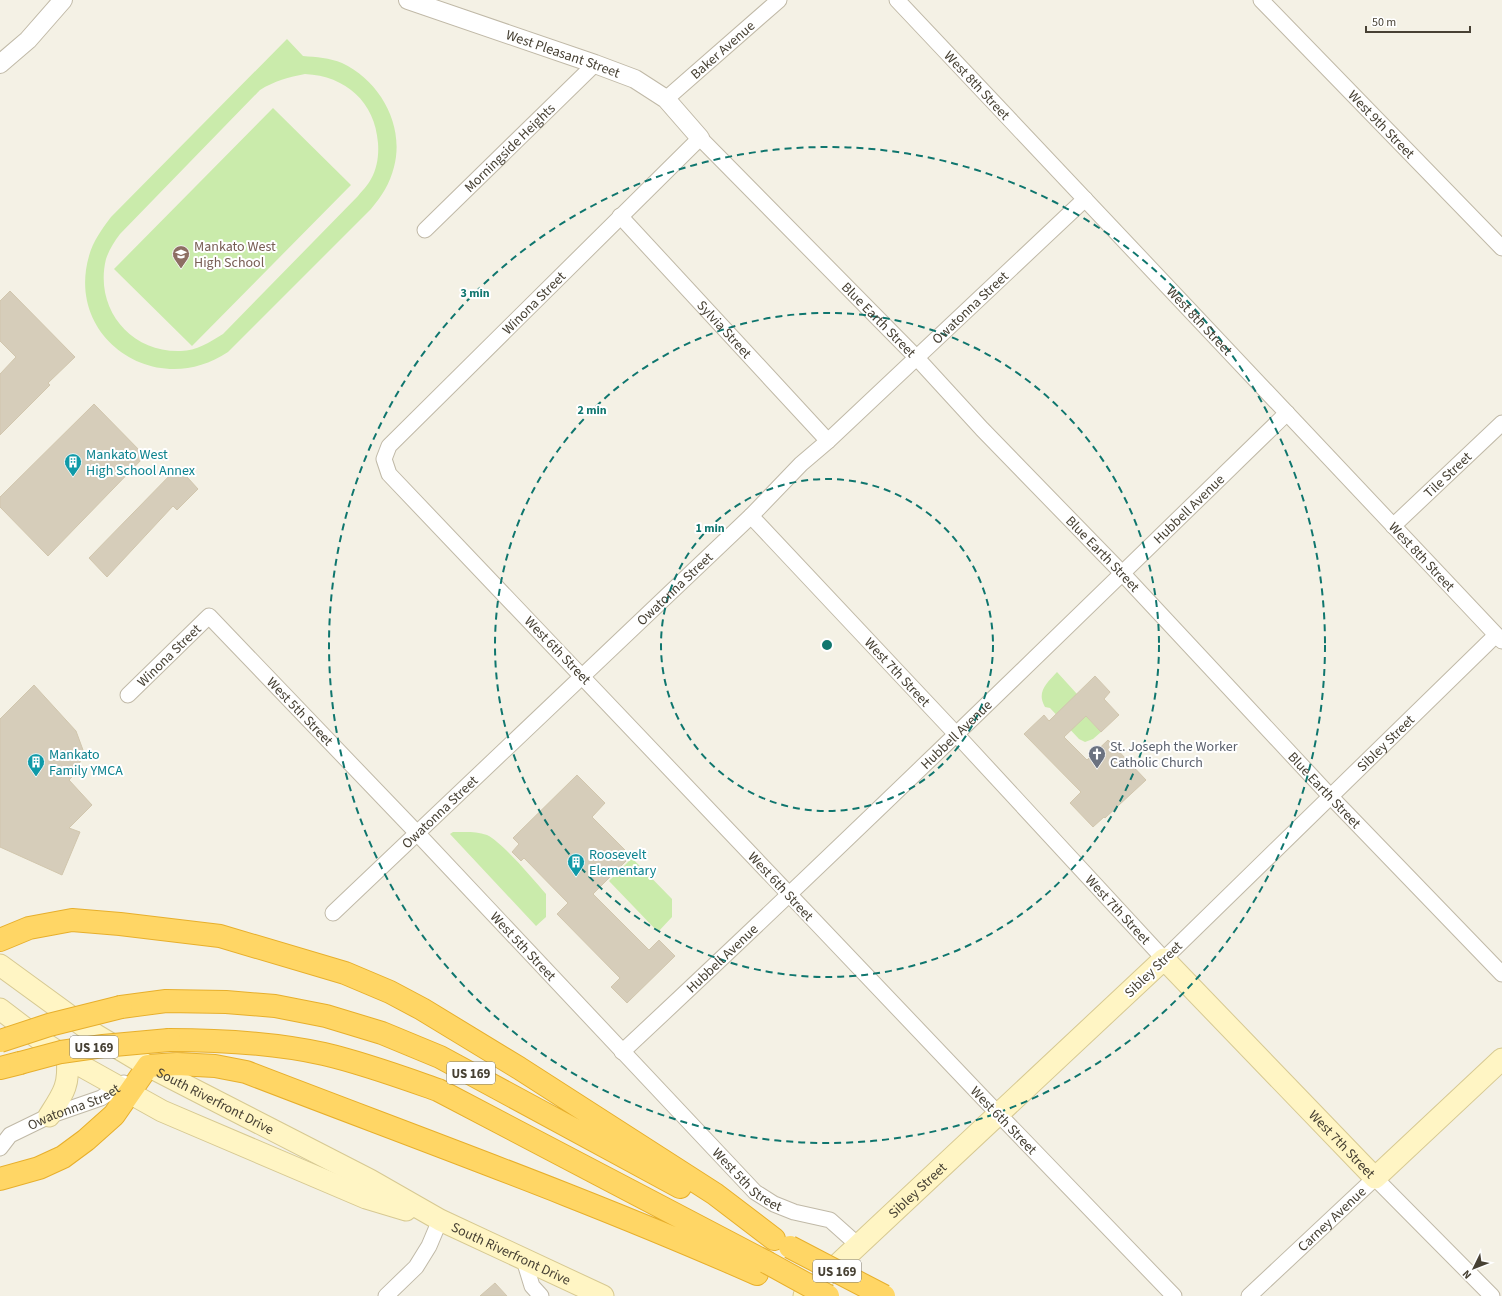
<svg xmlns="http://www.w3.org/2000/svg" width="1502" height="1296" font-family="'Source Sans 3',sans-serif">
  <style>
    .green { fill: #caebab; fill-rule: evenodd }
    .building { fill: #d6cdba; stroke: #d1c6ad }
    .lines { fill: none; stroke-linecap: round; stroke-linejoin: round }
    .minor-casing { stroke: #c0b9a7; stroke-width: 17 }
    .tertiary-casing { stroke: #c0b9a7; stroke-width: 20 }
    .secondary-casing { stroke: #d7c992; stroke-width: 23 }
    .motorway-casing { stroke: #e7af2c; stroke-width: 24 }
    .minor { stroke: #fff; stroke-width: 15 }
    .tertiary { stroke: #fff; stroke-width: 18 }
    .secondary { stroke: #fff5c4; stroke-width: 21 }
    .motorway { stroke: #ffd665; stroke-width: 22 }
    .motorway-bridge-casing { stroke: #e7af2c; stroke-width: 24; stroke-linecap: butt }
    .motorway-bridge { stroke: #ffd665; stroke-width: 22 }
    .ring { fill: none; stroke: #0f766e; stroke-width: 2; stroke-dasharray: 7 5 }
    .labels { text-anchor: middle; stroke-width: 4; stroke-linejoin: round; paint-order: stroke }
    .shield { fill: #fff; stroke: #7e7a71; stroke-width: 1 }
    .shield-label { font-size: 13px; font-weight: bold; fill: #474134 }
    .street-label { font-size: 14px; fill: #474134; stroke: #fff }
    .education-label { font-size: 14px; fill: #785e54; stroke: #fff; text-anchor: start }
    .culture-label { font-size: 14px; fill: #0d838f; stroke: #fff; text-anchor: start }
    .worship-label { font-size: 14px; fill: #5b616d; stroke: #fff; text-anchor: start }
    .centre { fill: #0f766e; stroke: #fff; stroke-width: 2 }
    .ring-label { font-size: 12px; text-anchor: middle; font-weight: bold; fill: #0f766e; stroke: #fff; stroke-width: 4; stroke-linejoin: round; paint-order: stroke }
  </style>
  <rect width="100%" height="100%" fill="#f4f1e5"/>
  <path class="green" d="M287,39L303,56C316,57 330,58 342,63C380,81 405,125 394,167C390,183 382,196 371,209L228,352C157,400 65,339 89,256C93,241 102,229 111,217ZM305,74C346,76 375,102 378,143C379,155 377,169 371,179C368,185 362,191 358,196L223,334C210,342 196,351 181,351C130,353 94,308 106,259C109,250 114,242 120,234L260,90C274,81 289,77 305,74Z
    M273,108L351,185L192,346L114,269Z
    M1057,672L1077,694L1086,716L1101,732L1093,739L1085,742L1079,739L1050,708L1045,707C1036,692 1047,683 1057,672Z
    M453,832C465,832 476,831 487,835C503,843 533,879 546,894V917L536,926L450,834Z
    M632,858L672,899V917L658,932L609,881Z"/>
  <path class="building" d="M10,291L75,357L48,383L50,385L0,435V374L16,357L0,341V301Z
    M94,404L145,456L48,556L0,507V497Z
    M178,467L198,489L177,510L173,506L107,577L89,558Z
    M1095,676L1110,692L1104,699L1119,715L1101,732L1086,716L1064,737L1087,760L1108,740L1146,780L1105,818L1104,817L1093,827L1070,803L1081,792L1024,734L1044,715L1049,721Z
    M34,685L76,731L83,750L82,757L75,774L69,780L92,805L69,828L80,832L62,875L0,847V719Z
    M577,775L605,803L592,817L631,856L593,894L649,950L659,940L675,956L627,1003L611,987L620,978L557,914L568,903L524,858L521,861L512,852L519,844L513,838Z
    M495,1283L507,1296H480Z"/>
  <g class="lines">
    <g class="minor-casing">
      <g id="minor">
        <path id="s1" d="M897,0L1502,641"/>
        <path id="s2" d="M1261,0L1502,248"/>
        <path id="s3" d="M666,99L779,0"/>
        <path id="s4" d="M620,216L828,441"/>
        <path id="s5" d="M425,230L595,64"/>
        <path id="s6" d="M751,516L956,734L1164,959L1496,635"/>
        <path id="s7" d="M1393,526L1502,423"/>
        <path id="s8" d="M128,695L209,616L417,833L755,1192L774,1204L794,1212L830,1220L858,1245"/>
        <path id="s9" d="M333,913L751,516L801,464L828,441L1085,199"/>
        <path id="s10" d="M622,1052C847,842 1067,627 1287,413"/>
        <path id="s11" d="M0,1148L10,1135L49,1116L101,1098L124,1083"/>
        <path d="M524,1260L532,1286L541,1296"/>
        <path d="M386,1296L416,1267L429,1246L440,1220"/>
        <path id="s12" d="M1174,1296L985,1100L389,474L384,459L389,446L700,138L916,357L982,429L1123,574L1331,797L1502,974"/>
        <path id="s13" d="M1249,1296L1375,1178L1492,1296"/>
      </g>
    </g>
    <g class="tertiary-casing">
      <g id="tertiary">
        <path id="s14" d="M408,0L595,64L635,79L666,99L700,138"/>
        <path d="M0,64L28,40L63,0"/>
      </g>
    </g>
    <g class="secondary-casing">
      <g id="secondary">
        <path id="s15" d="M0,965L96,1035L148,1066L370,1180L440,1220L603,1296"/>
        <path d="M0,1009L43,1042L67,1058L162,1111L366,1198L406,1210"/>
        <path d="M49,1116C63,1094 70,1085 67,1058"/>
        <path id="s16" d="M804,1296L1164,959L1375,1178L1502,1059"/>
      </g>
    </g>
    <g class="motorway-casing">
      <path id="motorway" d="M0,940L29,928L72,920L120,924L220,936L345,973L390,992L422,1009L519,1068L715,1194L774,1239
        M121,1007L166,1001L226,1002L275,1006L326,1016L382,1033L440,1057L680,1187
        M169,1040C221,1040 274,1043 324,1054C363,1063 401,1077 438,1090L766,1262
        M0,1068L20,1063
        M0,1179L39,1168L63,1157L86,1140L114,1115L148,1066L177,1064L215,1066L246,1072C417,1138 590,1200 757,1274"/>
    </g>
    <use href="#minor" class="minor"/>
    <use href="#tertiary" class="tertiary"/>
    <use href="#secondary" class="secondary"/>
    <use href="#motorway" class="motorway"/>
    <g class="motorway-bridge-casing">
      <path id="motorway-bridge" d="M0,1041L49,1025L121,1007
        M20,1063L61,1052L103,1046L169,1040
        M790,1247L884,1296
        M766,1262L828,1296"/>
    </g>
    <use href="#motorway-bridge" class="motorway-bridge"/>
  </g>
  <g class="ring">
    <circle cx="827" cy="645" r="166"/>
    <circle cx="827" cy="645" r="332"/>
    <circle cx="827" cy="645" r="498"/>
  </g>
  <defs>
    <g id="school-pin" transform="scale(0.9)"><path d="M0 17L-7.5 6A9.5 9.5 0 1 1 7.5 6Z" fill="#8d6e63" stroke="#fff"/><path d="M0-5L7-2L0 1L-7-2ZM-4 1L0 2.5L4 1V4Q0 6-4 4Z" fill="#fff"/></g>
    <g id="building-pin" transform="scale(0.9)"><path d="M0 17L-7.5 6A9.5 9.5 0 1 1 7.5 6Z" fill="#0f9aa8" stroke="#fff"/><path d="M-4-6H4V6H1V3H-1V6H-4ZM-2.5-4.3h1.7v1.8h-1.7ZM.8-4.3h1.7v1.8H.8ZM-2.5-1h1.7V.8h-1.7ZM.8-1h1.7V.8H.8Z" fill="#fff"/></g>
    <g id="church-pin" transform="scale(0.9)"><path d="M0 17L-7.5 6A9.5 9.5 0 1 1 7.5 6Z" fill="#6b7280" stroke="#fff"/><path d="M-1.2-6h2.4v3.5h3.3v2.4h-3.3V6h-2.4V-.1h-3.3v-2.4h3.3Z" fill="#fff"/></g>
  </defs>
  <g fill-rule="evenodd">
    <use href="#school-pin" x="181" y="254"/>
    <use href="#building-pin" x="73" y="462"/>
    <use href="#church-pin" x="1097" y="754"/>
    <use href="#building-pin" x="36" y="762"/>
    <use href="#building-pin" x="576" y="862"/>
  </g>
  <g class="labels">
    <g class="shield">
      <rect x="70" y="1036" width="48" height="22" rx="3"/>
      <rect x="447" y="1062" width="48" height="22" rx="3"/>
      <rect x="813" y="1260" width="48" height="22" rx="3"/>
    </g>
    <g class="shield-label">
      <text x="94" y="1052">US 169</text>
      <text x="471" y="1078">US 169</text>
      <text x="837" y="1276">US 169</text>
    </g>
    <g class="street-label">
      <text dy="5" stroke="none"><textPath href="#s3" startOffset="75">Baker Avenue</textPath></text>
      <text dy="5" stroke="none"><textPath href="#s14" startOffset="164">West Pleasant Street</textPath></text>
      <text dy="5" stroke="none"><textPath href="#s1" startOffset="117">West 8th Street</textPath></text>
      <text dy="5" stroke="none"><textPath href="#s2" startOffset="173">West 9th Street</textPath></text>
      <text dy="5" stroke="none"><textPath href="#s5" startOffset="118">Morningside Heights</textPath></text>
      <text dy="5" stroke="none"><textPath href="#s12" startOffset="1370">Winona Street</textPath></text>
      <text dy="5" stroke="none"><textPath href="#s9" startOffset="879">Owatonna Street</textPath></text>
      <text dy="5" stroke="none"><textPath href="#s12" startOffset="1859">Blue Earth Street</textPath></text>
      <text dy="5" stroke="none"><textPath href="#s1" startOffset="441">West 8th Street</textPath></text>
      <text dy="5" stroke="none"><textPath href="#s4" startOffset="154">Sylvia Street</textPath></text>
      <text dy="5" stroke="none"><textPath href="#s7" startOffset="75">Tile Street</textPath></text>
      <text dy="5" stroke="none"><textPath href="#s10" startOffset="785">Hubbell Avenue</textPath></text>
      <text dy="5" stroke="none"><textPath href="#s12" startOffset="2183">Blue Earth Street</textPath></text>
      <text dy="5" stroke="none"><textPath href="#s1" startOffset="765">West 8th Street</textPath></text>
      <text dy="5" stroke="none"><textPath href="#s9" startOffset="471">Owatonna Street</textPath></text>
      <text transform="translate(558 650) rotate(46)" y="5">West 6th Street</text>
      <text dy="5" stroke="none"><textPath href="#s8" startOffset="57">Winona Street</textPath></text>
      <text dy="5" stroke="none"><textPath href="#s6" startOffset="214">West 7th Street</textPath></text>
      <text dy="5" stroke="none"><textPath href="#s8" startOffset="245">West 5th Street</textPath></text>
      <text dy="5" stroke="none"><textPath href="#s10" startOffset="461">Hubbell Avenue</textPath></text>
      <text dy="5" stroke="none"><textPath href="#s6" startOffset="915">Sibley Street</textPath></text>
      <text dy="5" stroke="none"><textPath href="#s12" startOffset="2507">Blue Earth Street</textPath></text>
      <text dy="5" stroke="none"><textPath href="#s9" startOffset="147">Owatonna Street</textPath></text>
      <text transform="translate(781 886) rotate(47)" y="5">West 6th Street</text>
      <text dy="5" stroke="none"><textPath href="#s6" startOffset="538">West 7th Street</textPath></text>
      <text dy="5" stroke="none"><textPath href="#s8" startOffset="569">West 5th Street</textPath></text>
      <text dy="5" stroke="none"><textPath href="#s10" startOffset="137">Hubbell Avenue</textPath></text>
      <text transform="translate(1153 969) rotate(-44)" y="5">Sibley Street</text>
      <text dy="5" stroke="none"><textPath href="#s15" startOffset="255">South Riverfront Drive</textPath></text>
      <text dy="5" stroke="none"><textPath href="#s11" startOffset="86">Owatonna Street</textPath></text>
      <text transform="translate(1004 1120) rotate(46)" y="5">West 6th Street</text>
      <text dy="5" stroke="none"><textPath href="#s16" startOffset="750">West 7th Street</textPath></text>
      <text dy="5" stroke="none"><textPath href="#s8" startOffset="893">West 5th Street</textPath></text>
      <text dy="5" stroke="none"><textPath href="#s16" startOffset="155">Sibley Street</textPath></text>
      <text dy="5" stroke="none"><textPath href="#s13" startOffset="113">Carney Avenue</textPath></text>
      <text dy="5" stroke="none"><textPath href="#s15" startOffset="588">South Riverfront Drive</textPath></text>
    </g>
    <g class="education-label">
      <text x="194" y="251">Mankato West<tspan x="194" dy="16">High School</tspan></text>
    </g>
    <g class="culture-label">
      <text x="86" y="459">Mankato West<tspan x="86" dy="16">High School Annex</tspan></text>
      <text x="49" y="759">Mankato<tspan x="49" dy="16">Family YMCA</tspan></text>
      <text x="589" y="859">Roosevelt<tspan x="589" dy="16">Elementary</tspan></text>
    </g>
    <g class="worship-label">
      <text x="1110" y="751">St. Joseph the Worker<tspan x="1110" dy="16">Catholic Church</tspan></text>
    </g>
  </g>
  <circle cx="827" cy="645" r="6" class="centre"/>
  <g class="ring-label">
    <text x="475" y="297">3 min</text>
    <text x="592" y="414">2 min</text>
    <text x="710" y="532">1 min</text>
  </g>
  <g transform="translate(1474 1268) rotate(227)" stroke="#ffffff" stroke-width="3" paint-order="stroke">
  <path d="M0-3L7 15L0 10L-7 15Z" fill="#474134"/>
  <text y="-6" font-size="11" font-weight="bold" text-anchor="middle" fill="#474134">N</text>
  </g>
  <path d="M1366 26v6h104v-6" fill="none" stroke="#474134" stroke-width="2"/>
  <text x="1372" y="26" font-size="12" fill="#474134" stroke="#ffffff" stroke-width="3" paint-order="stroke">50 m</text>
</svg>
